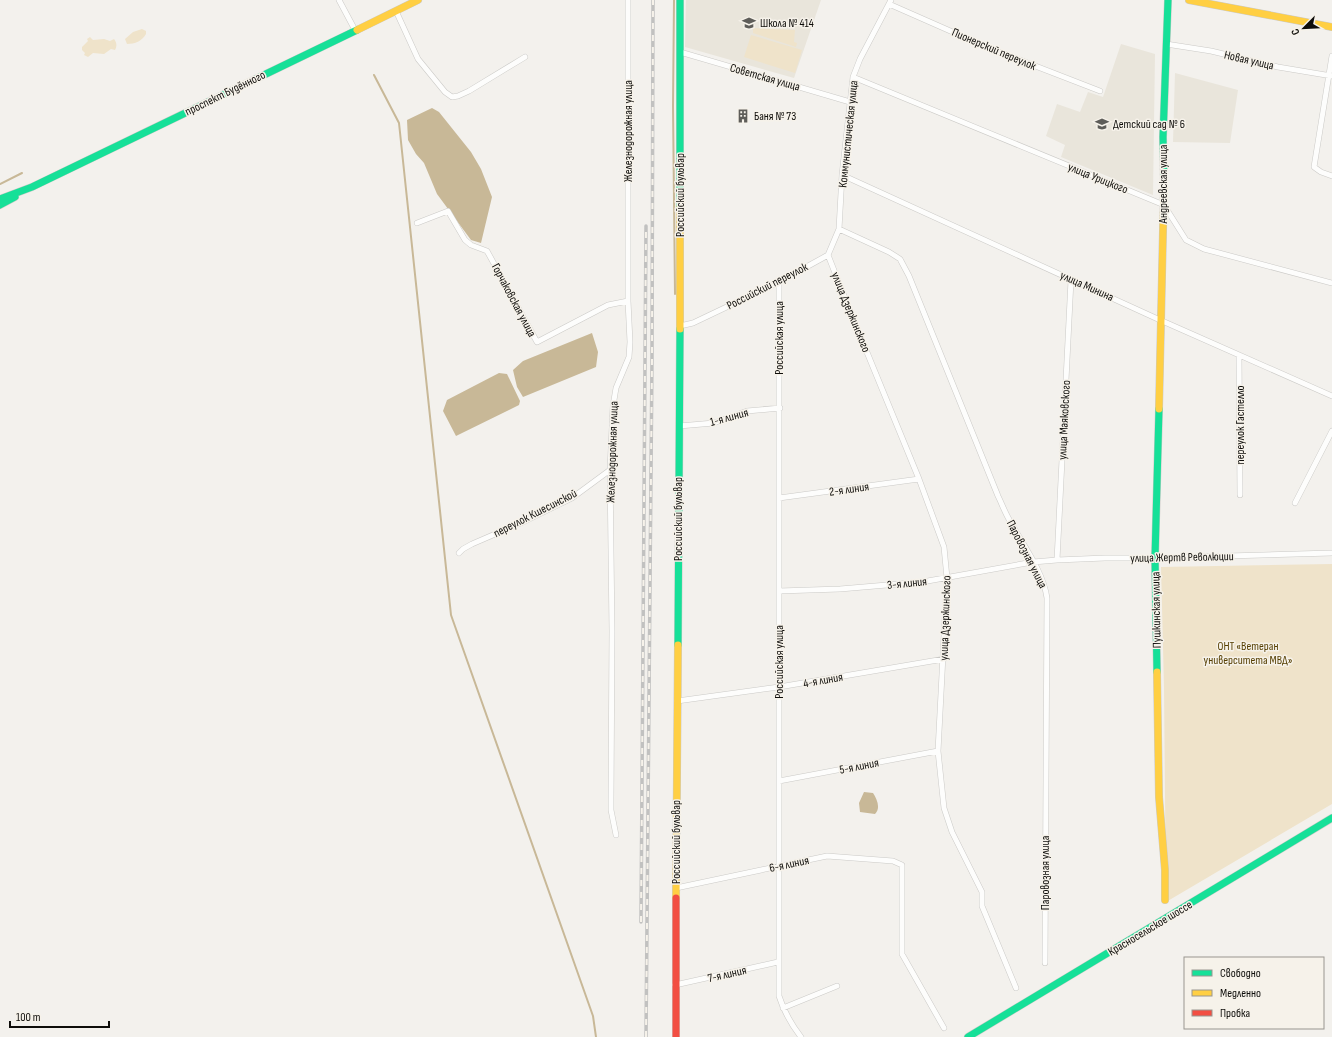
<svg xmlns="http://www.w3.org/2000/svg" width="1332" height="1037" font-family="'Sofia Sans Condensed',sans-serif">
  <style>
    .built { fill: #e9e5db }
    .green { fill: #efe3ca }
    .water { fill: #c8b897 }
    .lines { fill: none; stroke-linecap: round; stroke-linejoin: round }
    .stream { stroke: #c8b897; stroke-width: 2 }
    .street-casing { stroke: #cbcac7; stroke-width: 6 }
    .fast-casing { stroke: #cbcac7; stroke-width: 8 }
    .slow-casing { stroke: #cbcac7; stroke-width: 8 }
    .jam-casing { stroke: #cbcac7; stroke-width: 8 }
    .street { stroke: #fdfdfc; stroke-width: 5 }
    .fast { stroke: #16e098; stroke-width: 7 }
    .slow { stroke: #ffcf43; stroke-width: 7 }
    .jam { stroke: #f24e42; stroke-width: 7 }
    .rail-casing { stroke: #c1c1c0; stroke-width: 3.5 }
    .rail { stroke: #f6f2ea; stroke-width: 2; stroke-dasharray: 6; stroke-linecap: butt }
    .labels { text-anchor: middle; stroke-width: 3; stroke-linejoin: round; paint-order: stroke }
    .poi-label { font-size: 12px; fill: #0e0d0a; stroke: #f6f2ea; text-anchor: start }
    .street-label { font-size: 12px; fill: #0e0d0a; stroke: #f6f2ea }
    .park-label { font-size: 12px; fill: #563f02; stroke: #f6f2ea }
  </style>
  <rect width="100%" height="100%" fill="#f3f1ed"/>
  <path class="built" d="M686,0H821L794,78L685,47Z
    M1121,44L1155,54L1153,195L1061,157L1065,145L1046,136L1057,104L1080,112L1088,92L1103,97Z
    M1175,73L1238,90L1230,143L1173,142Z"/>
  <path class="green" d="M753,28L795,30L794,42L797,43L796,47L753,33Z
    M142,29L146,31V34C142,41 135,44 127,44L125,39L133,32Z
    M751,35L802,50L795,73L744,57Z
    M90,37L93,40L104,39L110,41L114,39C117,43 117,46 115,50L111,49L104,54L93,53L88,57L84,55L85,53L82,50V47L88,41L87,39Z
    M1332,564V804L1166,902L1164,688L1161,567Z"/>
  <path class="water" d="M432,108L439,112L471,152L481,169L492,197L481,243L471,240L437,194L424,163L416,154L408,140L407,120Z
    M592,333L598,352L596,367L523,397L517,387L513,370L523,361Z
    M499,373L507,374L520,401L519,405L456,436L443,411L447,400Z
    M864,792L873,793C877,799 881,808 875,814L860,812L859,803Z"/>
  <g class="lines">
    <path class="stream" d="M674,0L673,106L675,294
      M374,75L399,123L451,615L593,1016L596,1037
      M0,184L22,173"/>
    <g class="street-casing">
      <path id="street" d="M339,0L355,30
        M889,4L989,48L1100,91
        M396,11L418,59L445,92L452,97L458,96L469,91L525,57
        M1166,44L1211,51L1278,67L1332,76
        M680,52L850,102
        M1332,56L1314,167L1321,172L1332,176
        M853,77L1164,205L1186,240L1204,249L1332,283
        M842,175L1160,320L1332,396
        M417,223L448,211L465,240L471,245L487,251L537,342L608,305L628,301
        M839,229L889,252L900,259L909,276L998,496C1002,504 1005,513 1010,521C1023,545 1043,571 1047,598L1045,963
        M828,255L848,306L919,479L944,547L947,578L938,751L944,808L952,832L982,892V906L1016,988
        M779,282V996C784,1012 791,1024 801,1037
        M680,326L693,323L779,282L828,255L839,229L842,175L853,77L860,59L891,0
        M1239,356L1240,495
        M679,426L714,423L747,411L780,408
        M779,498L919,479
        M1295,503L1332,431
        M459,553L463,549L472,544L523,522L572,498L610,470
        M1057,560L1071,280
        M779,591L840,589L922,582L1033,562L1057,560L1105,558H1155L1332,553
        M677,701L779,687L944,659
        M779,781L938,751
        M616,835L611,810V799L612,631L610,470L613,406L616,388L629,357L630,342L628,301V0
        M676,888L827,856L893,861L902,865V954L944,1028
        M675,985L778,962
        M783,1008L837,986"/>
    </g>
    <g class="fast-casing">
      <path id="fast" d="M680,0V207
        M1164,186L1163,137L1168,0
        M0,199L32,187L357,30
        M0,205L15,197
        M678,645L680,329
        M1157,672L1155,558L1159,409
        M968,1037L1332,818"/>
    </g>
    <g class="slow-casing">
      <path id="slow" d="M1189,0L1332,27
        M357,30L418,0
        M680,329V207
        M1159,409L1164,186
        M1157,672L1159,797L1165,870V900
        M676,898L678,645"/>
    </g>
    <g class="jam-casing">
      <path id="jam" d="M676,898V1037"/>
    </g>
    <use href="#street" class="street"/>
    <use href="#fast" class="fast"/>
    <use href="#slow" class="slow"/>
    <use href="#jam" class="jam"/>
    <g class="rail-casing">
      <path id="rail" d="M641,922L646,226
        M646,1037L652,359L653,0"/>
    </g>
    <use href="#rail" class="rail"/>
  </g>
  <defs>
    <g id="school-bare" transform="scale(1.08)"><path d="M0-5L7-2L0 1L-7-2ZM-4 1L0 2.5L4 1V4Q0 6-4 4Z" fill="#5e5d59" stroke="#f6f2ea" stroke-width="2.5" paint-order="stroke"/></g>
    <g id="building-bare" transform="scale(1.08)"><path d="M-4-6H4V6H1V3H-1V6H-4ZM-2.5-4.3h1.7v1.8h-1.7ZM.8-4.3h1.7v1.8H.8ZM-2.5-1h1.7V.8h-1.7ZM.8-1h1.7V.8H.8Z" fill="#5e5d59" stroke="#f6f2ea" stroke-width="2.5" paint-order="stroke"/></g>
  </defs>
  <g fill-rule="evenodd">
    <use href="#school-bare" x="749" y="23"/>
    <use href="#building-bare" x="743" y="116"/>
    <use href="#school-bare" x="1102" y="124"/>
  </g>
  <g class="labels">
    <g class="poi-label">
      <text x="760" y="27">Школа № 414</text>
      <text x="754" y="120">Баня № 73</text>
      <text x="1113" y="128">Детский сад № 6</text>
    </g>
    <g class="street-label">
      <text transform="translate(994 49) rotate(23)" y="4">Пионерский переулок</text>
      <text transform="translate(1249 60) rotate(13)" y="4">Новая улица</text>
      <text transform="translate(765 77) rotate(16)" y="4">Советская улица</text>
      <text transform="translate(225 93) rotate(-26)" y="4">проспект Будённого</text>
      <text transform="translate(628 131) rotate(-90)" y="4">Железнодорожная улица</text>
      <text transform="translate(848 134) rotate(-84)" y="4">Коммунистическая улица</text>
      <text transform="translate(1098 178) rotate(22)" y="4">улица Урицкого</text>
      <text transform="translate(1163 184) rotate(-90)" y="4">Андреевская улица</text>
      <text transform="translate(680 195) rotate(-90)" y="4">Российский бульвар</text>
      <text transform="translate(767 286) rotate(-27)" y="4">Российский переулок</text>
      <text transform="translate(1087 286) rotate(24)" y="4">улица Минина</text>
      <text transform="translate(514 300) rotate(62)" y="4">Горчаковская улица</text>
      <text transform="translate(851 312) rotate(68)" y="4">улица Дзержинского</text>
      <text transform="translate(779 338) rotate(-90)" y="4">Российская улица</text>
      <text transform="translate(729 417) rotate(-15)" y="4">1-я линия</text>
      <text transform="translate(1064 420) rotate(-87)" y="4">улица Маяковского</text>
      <text transform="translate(1240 425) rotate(-90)" y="4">переулок Гастелло</text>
      <text transform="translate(612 452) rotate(-88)" y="4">Железнодорожная улица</text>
      <text transform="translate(849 489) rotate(-8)" y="4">2-я линия</text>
      <text transform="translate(535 513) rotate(-27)" y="4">переулок Кшесинской</text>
      <text transform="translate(678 519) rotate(-90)" y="4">Российский бульвар</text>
      <text transform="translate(1027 554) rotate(63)" y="4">Паровозная улица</text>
      <text transform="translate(1182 557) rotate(-1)" y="4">улица Жертв Революции</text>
      <text transform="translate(907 583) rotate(-6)" y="4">3-я линия</text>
      <text transform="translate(1156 610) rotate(-91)" y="4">Пушкинская улица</text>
      <text transform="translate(945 618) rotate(-88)" y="4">улица Дзержинского</text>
      <text transform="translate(779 662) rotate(-90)" y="4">Российская улица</text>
      <text transform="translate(823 680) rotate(-10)" y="4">4-я линия</text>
      <text transform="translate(859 766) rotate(-11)" y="4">5-я линия</text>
      <text transform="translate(676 842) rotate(-90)" y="4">Российский бульвар</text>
      <text transform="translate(789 864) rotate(-12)" y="4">6-я линия</text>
      <text transform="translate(1045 873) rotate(-90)" y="4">Паровозная улица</text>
      <text transform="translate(1150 928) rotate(-31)" y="4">Красносельское шоссе</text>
      <text transform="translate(727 974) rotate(-13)" y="4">7-я линия</text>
    </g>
    <g class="park-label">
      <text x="1248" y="650">ОНТ «Ветеран<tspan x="1248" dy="14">университета МВД»</tspan></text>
    </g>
  </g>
  <rect x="1184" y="957" width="140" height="72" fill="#f6f2ea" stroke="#999690"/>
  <rect x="1192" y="970" width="20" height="6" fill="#16e098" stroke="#999690"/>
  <text x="1220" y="977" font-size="12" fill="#0e0d0a">Свободно</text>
  <rect x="1192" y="990" width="20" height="6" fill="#ffcf43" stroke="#999690"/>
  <text x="1220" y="997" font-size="12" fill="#0e0d0a">Медленно</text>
  <rect x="1192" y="1010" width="20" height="6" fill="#f24e42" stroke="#999690"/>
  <text x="1220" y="1017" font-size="12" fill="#0e0d0a">Пробка</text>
  <g transform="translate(1304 28) rotate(246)" stroke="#f6f2ea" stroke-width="3" paint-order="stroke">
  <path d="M0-3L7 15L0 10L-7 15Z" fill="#0e0d0a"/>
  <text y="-6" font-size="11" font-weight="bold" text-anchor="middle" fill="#0e0d0a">С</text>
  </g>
  <path d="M10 1021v6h99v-6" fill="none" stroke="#0e0d0a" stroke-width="2"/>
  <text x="16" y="1021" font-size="12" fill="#0e0d0a" stroke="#f6f2ea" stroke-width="3" paint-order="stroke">100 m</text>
</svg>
